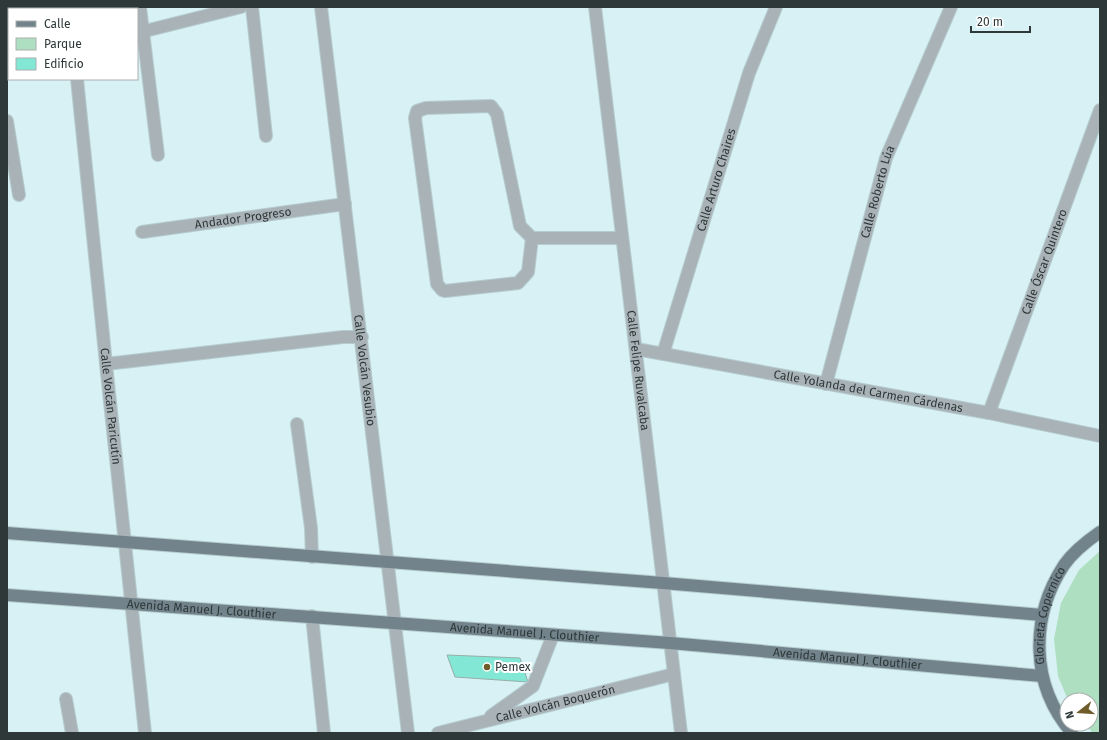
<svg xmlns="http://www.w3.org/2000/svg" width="1107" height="740" font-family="'Fira Sans',sans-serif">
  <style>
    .green { fill: #aedfc1 }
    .building { fill: #82e8d5; stroke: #96aea9 }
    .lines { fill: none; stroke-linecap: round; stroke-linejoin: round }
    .minor-casing { stroke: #b5cccf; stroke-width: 14 }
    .major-casing { stroke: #b5cccf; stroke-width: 14 }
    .minor { stroke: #a9b3b7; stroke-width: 12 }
    .major { stroke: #72838b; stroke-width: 12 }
    .poi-dot { fill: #6e5c2a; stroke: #fff; stroke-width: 1.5 }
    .labels { text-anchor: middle; stroke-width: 4; stroke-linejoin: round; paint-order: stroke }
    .street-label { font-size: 12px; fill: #2e3839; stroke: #fff }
    .poi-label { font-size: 12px; fill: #2e3839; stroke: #fff; text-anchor: start }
  </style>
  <rect width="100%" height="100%" fill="#d7f1f4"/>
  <path class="green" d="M1100,551V733H1093L1085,724H1091V700H1068L1058,676L1054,639L1061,603L1079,570Z"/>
  <path class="building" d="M447,655L520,658L528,682L455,677Z"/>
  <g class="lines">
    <g class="minor-casing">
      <g id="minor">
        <path d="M70,7V9"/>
        <path d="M140,7L158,155"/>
        <path d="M252,7L266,136"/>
        <path id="s1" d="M321,7L408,733"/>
        <path id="s2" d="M595,7L681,733"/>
        <path d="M137,33L241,7"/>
        <path d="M7,65L9,64"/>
        <path id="s3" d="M77,79L106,364L145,733"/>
        <path d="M7,121L19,195"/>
        <path id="s4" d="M142,232L345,204"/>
        <path d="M532,238L528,272L518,283L445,291L442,290L437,284L415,118L417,111L426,108L491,106L497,114L520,226L532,238H622"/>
        <path id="s5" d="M636,349L989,413L1100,436"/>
        <path id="s6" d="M663,354L749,73L776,7"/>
        <path d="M106,364L343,337H362"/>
        <path id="s7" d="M826,384L886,158L951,7"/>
        <path id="s8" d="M989,413L1100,110"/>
        <path d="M297,424L311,528L312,557"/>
        <path d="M312,616L324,733"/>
        <path d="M66,699L72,733"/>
        <path d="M491,716L533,686L553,635"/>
        <path id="s9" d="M438,733L674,674"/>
      </g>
    </g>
    <g class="major-casing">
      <g id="major">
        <path d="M7,533L663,583L1042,615"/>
        <path id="s10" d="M7,595L670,643L1042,676"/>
        <path id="s11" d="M1072,733C1030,685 1030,617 1064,565C1073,552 1087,541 1100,532"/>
      </g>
    </g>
    <use href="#minor" class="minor"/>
    <use href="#major" class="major"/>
  </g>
  <circle class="poi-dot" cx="487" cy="667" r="4"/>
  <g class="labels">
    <g class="street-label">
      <text dy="4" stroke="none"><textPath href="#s6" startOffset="182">Calle Arturo Chaires</textPath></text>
      <text dy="4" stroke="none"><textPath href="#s7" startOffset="199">Calle Roberto Lúa</textPath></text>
      <text dy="4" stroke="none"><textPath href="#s4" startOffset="102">Andador Progreso</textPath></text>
      <text dy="4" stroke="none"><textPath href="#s8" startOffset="161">Calle Óscar Quintero</textPath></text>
      <text dy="4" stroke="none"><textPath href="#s1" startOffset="366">Calle Volcán Vesubio</textPath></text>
      <text dy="4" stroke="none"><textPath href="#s2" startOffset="366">Calle Felipe Ruvalcaba</textPath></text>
      <text dy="4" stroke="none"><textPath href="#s5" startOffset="236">Calle Yolanda del Carmen Cárdenas</textPath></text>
      <text dy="4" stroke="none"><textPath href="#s3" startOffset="329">Calle Volcán Paricutín</textPath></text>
      <text dy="4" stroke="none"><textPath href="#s10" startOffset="195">Avenida Manuel J. Clouthier</textPath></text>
      <text dy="4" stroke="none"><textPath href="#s11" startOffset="127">Glorieta Copernico</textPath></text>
      <text dy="4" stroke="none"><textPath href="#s10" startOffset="519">Avenida Manuel J. Clouthier</textPath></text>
      <text dy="4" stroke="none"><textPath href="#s10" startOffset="843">Avenida Manuel J. Clouthier</textPath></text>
      <text dy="4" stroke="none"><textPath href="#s9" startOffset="121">Calle Volcán Boquerón</textPath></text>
    </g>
    <g class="poi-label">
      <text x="495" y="671">Pemex</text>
    </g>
  </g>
  <rect width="1107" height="740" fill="none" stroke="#2e3839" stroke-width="16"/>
  <rect x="8" y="8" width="130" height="72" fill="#ffffff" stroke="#abafb0"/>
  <rect x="16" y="21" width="20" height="6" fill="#72838b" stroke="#abafb0"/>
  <text x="44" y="28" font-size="12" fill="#2e3839">Calle</text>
  <rect x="16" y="38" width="20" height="12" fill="#aedfc1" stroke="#abafb0"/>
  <text x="44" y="48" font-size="12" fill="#2e3839">Parque</text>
  <rect x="16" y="58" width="20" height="12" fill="#82e8d5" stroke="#abafb0"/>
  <text x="44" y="68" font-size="12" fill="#2e3839">Edificio</text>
  <g transform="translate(1079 712) rotate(253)"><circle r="19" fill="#ffffff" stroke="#abafb0"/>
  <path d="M0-3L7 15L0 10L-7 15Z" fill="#6e5c2a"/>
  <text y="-6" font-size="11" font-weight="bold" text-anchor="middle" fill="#2e3839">N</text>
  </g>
  <path d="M971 26v6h59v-6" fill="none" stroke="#2e3839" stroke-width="2"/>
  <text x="977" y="26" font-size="12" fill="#2e3839" stroke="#ffffff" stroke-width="3" paint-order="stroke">20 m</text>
</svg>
